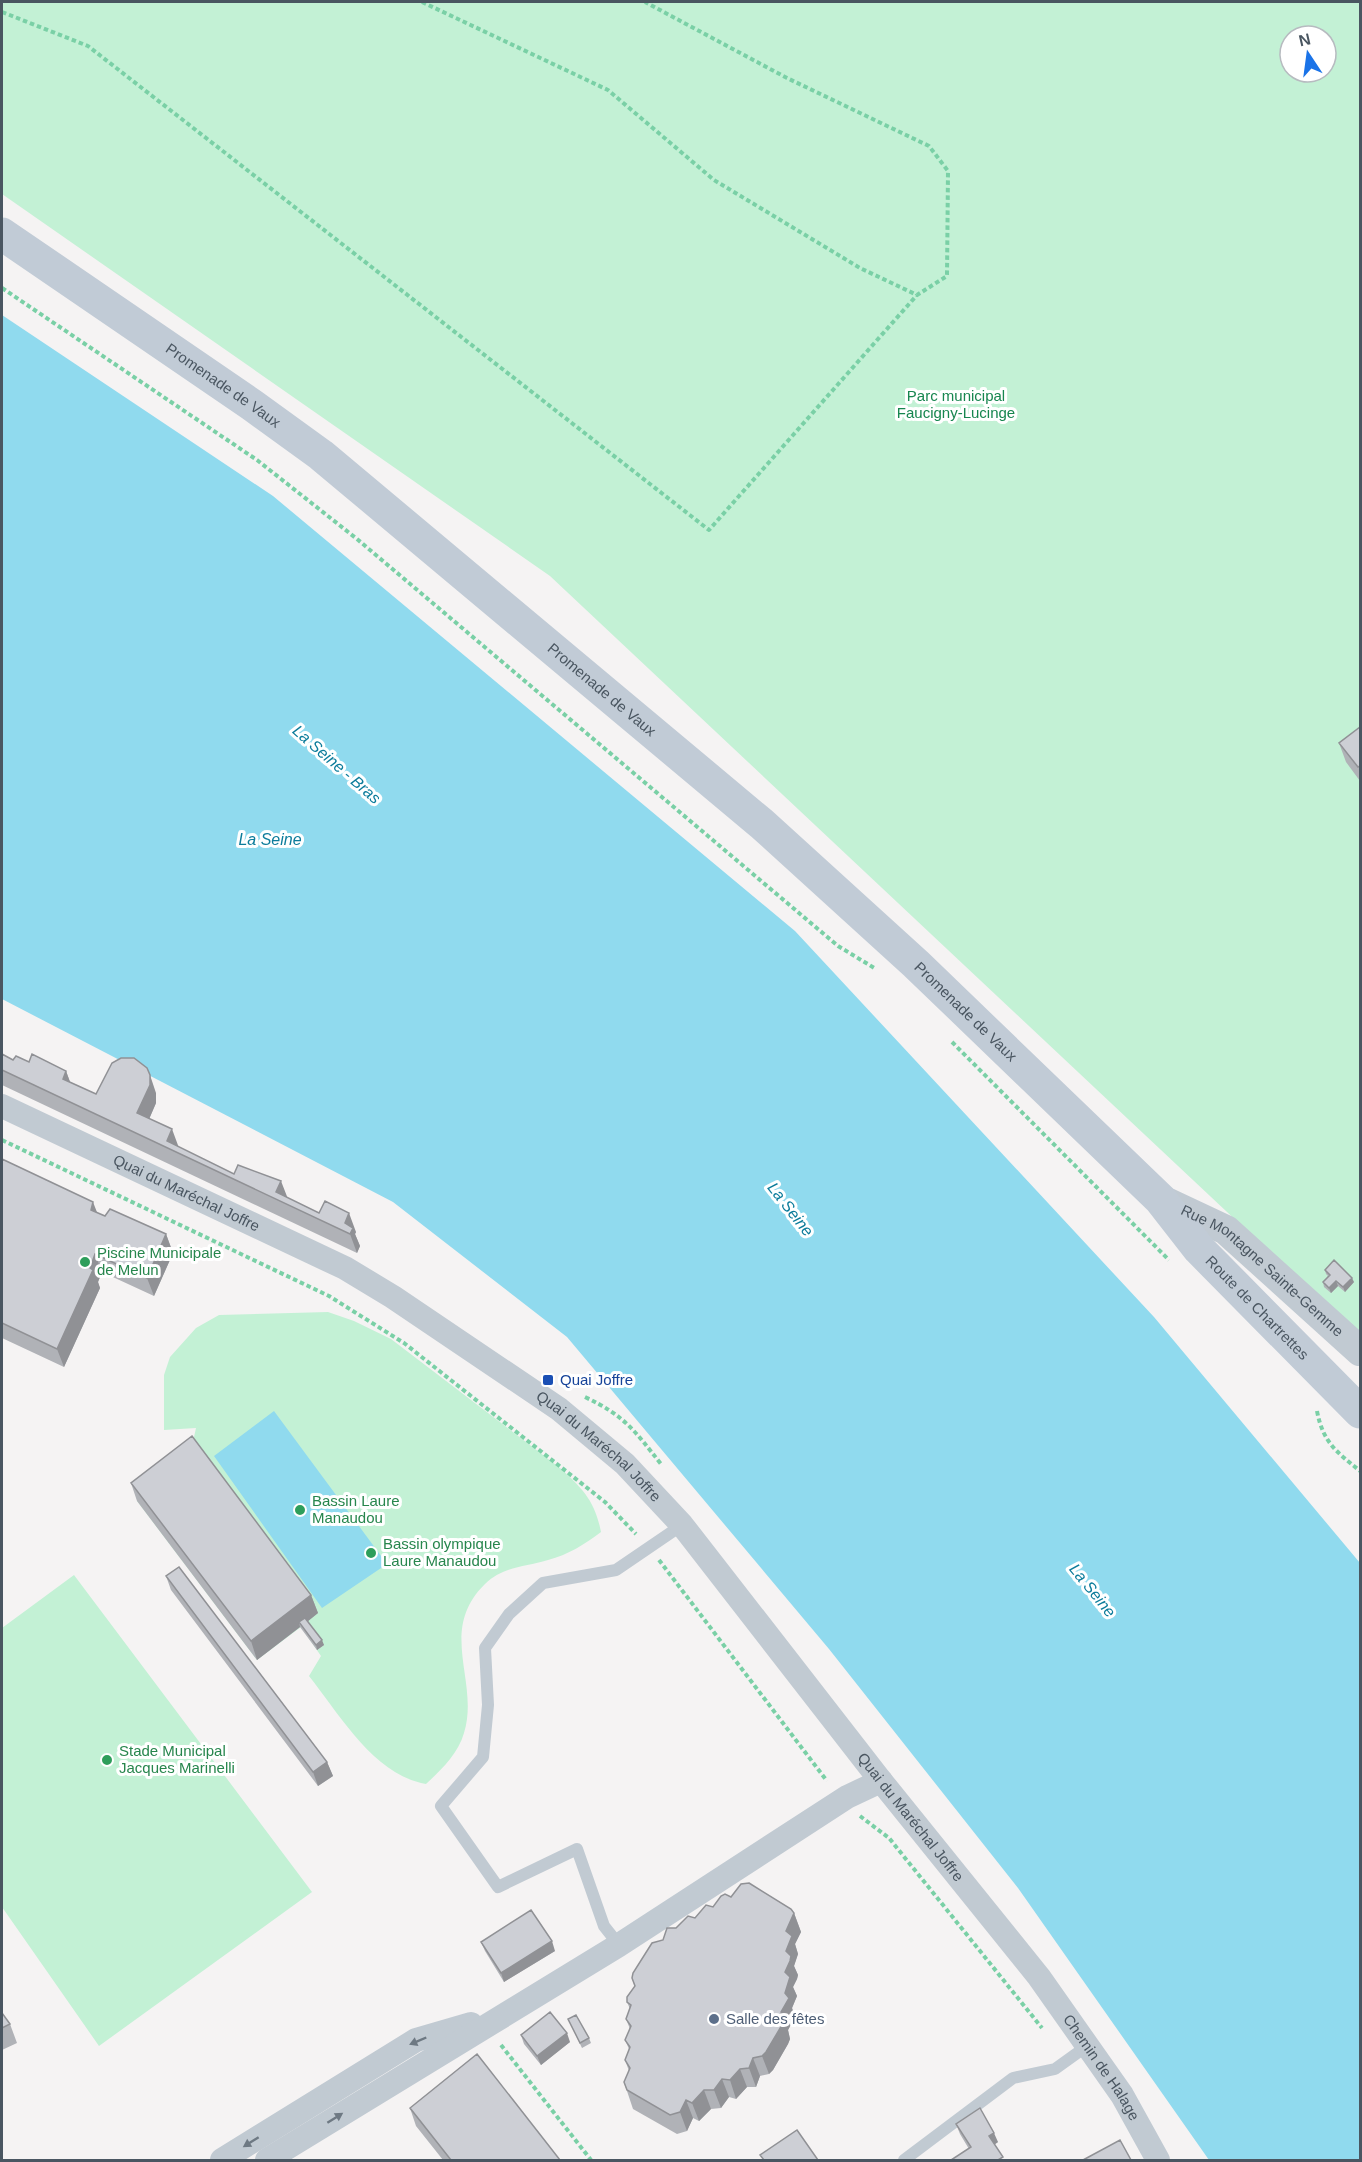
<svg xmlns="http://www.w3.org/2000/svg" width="1362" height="2162" font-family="Helvetica,sans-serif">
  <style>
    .green { fill: #c3f1d5; fill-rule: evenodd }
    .water { fill: #90daee }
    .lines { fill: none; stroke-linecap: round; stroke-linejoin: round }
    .path { stroke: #7ad0a6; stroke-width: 4; stroke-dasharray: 4.5 3; stroke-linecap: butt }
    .service { stroke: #c1cad2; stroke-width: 12 }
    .minor { stroke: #c1cad2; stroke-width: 24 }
    .tertiary { stroke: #c1cad2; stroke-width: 30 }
    .secondary { stroke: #c1cbd6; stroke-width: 33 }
    .wall { fill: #b0b2b7 }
    .shaded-wall { fill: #909195 }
    .building { fill: #cdcfd5; stroke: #909195; stroke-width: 1.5 }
    .oneway { fill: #6e7983 }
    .leisure-dot { fill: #2e9e5b; stroke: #fff; stroke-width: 2 }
    .transit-dot { fill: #1a4fb4; stroke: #fff; stroke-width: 2 }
    .service-dot { fill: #5c6f8a; stroke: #fff; stroke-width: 2 }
    .labels { text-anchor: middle; stroke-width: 6; stroke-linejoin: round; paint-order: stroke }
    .street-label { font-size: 15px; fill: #4a5661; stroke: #fff }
    .park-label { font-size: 15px; fill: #17864f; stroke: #fff }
    .leisure-label { font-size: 15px; fill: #27864d; stroke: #fff; text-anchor: start }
    .transit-label { font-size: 15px; fill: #164399; stroke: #fff; text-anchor: start }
    .service-label { font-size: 15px; fill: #4e5e75; stroke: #fff; text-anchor: start }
    .water-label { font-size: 16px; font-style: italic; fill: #0c7c9b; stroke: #fff }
  </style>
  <rect width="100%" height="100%" fill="#f5f3f3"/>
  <path class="green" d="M2,2H1360V1337L550,576L2,194ZM1290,36H1326V72H1290Z
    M328,1312L354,1321L391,1339L560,1468C583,1489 595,1501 601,1532C585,1544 568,1555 548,1560C525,1567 504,1566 485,1584C437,1631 480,1681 464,1733C458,1754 441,1770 426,1784C374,1775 340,1715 309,1676L321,1656L301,1627L257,1660L137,1501L152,1490L192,1446L196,1428L164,1430V1375L170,1357L196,1328L219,1315Z
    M74,1575L312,1892L99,2046L2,1907V1628Z"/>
  <path class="water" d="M2,315L273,496L795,931L1154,1317L1360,1563V2160H1209L1018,1888L829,1649L567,1337L393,1202L2,999Z
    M274,1411L387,1564L322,1608L214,1456Z"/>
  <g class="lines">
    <path class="path" d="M422,2L608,90L714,180L860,268L917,295L947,276L948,171L929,146L787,78L645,2
      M2,12L88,46L709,530L917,295
      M2,288L257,460L357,539L838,946L876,969
      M952,1042L1169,1260
      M2,1140L329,1296L404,1343L605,1502L636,1534
      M585,1397C625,1416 634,1430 661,1464
      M1317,1411C1323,1443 1337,1452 1360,1471
      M659,1560L827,1781
      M860,1816L889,1838L1042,2028
      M501,2045L591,2160"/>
    <path class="service" d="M619,1945L604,1926L577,1849L498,1887L441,1806L483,1757L488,1705L485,1648L509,1614L543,1583L616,1570L682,1525
      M904,2160L1013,2078L1055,2069L1087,2046"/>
    <g class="minor">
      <path id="s1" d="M2,1106L345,1268L393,1297L559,1409L625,1464L682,1525L881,1781L1039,1977L1122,2095L1158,2160"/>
      <path d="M222,2160L416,2040L471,2024"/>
      <path d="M267,2160L619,1945L847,1797L881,1781"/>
    </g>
    <path class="tertiary" id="s2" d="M1160,1199L1226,1230L1360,1351"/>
    <path class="secondary" id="s3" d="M2,234L252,405L321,455L762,824L916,964L1160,1199L1199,1249L1360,1412"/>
  </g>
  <path class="wall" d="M1360,727V781L1346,762L1339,743Z
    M2,1054L13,1060L29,1062L66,1071L70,1082L96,1094L156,1093V1103L149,1119L178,1147L234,1174L287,1198L356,1232L355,1234L360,1246L357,1253L2,1085Z
    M2,1159L97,1213L105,1216L166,1234L173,1253L154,1296L102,1272L98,1282L100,1288L64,1367L2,1338Z
    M1325,1270L1354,1282L1345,1292L1338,1286L1331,1293L1324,1287L1323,1282L1328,1276L1326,1274Z
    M131,1483L311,1595L318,1613L308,1621L324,1645L317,1650L300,1627L257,1660L137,1501Z
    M166,1576L327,1762L333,1776L318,1786L171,1590Z
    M731,1897L794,1913L801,1932L795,1944L798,1954L794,1966L798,1975L797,1979L793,1987L797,1996L792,2008L795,2017L788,2030L790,2039L788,2044L773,2070L769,2074L760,2076L756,2087H747L736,2099L729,2097L721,2108L711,2109L699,2121L693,2118L687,2131L677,2134L633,2109L624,2082L629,2071L625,2060L629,2049L625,2040L630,2029L626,2019L630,2009L627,2002L635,1987L632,1978L663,1940L676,1928Z
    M481,1942L555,1951L504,1982L485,1951Z
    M2,2013L10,2024L17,2043L2,2050Z
    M568,2019L589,2038L591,2043L582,2048Z
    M521,2035L570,2042L541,2065L524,2044Z
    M410,2108L560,2160H443L416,2126Z
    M956,2124L998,2142L994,2145L969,2149L960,2134Z"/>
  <path class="shaded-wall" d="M66,1071L73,1090L63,1079Z
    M150,1075L156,1093V1103L144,1131L137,1113Z
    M172,1129L179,1148L167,1141Z
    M281,1181L288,1199L276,1192Z
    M93,1202L100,1220L91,1210Z
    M349,1213L356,1232L355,1234L360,1246L357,1253L350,1234L345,1223Z
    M166,1234L173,1253L154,1296L147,1278Z
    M95,1254L102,1272L98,1282L100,1288L64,1367L57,1349Z
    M1352,1278L1354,1282L1345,1292L1343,1287Z
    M1336,1281L1338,1286L1331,1293L1329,1288Z
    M311,1595L318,1613L302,1626L299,1622L300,1627L257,1660L251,1641Z
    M322,1640L324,1645L317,1650L316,1645Z
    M327,1762L333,1776L318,1786L313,1772Z
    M794,1913L801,1932L795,1944L798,1954L794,1966L798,1975L797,1979L793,1987L797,1996L792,2008L795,2017L788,2030L790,2039L788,2044L773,2070L769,2074L762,2056L781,2012L785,1993L786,1931Z
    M552,1941L555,1951L504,1982L501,1973Z
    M567,2033L570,2042L541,2065L537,2056Z
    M753,2058L760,2076L756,2087L749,2068Z
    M740,2069L747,2087L736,2099L730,2080Z
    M722,2079L729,2097L721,2108L714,2090Z
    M704,2090L711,2109L699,2121L692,2103Z
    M686,2100L693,2118L687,2131L680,2112Z
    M994,2133L998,2142L992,2146L989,2136Z"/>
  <path class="building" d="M1360,727V766L1358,767L1339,743Z
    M2,1054L13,1060L16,1056L29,1062L32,1054L66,1071L63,1079L96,1094L112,1063L121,1058H134L147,1068L150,1075V1085L137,1113L172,1129L167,1141L234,1174L238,1165L281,1181L276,1192L319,1213L325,1201L349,1213L345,1223L353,1228L350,1234L2,1070Z
    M2,1159L93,1202L91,1210L105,1216L110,1209L166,1234L147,1278L95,1254L90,1268L93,1270L57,1349L2,1323Z
    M1334,1260L1352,1278L1343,1287L1336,1281L1329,1288L1323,1282L1330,1275L1325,1270Z
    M192,1436L311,1595L251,1641L131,1483Z
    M179,1567L327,1762L313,1772L166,1576Z
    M305,1618L322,1640L316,1645L299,1622Z
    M749,1883L791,1909L794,1913L786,1931L792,1936L786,1951L791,1956L790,1961L785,1972L790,1977L785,1993L789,1998L781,2012L784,2020L782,2025L766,2052L762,2056L753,2058L749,2068L740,2069L730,2080L722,2079L714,2090H704L692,2103L686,2100L680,2112L670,2115L627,2090L624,2082L630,2068L625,2060L630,2047L625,2040L631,2026L626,2019L631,2005L627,2002V1997L635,1986L632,1978L633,1973L652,1943L663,1940L667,1928H676L688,1916L695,1918L706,1905L713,1907L721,1896L725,1894L731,1897L741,1884Z
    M531,1910L552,1941L501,1973L481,1942Z
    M550,2012L567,2033L537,2056L521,2035Z
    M2,2013L10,2024L2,2028Z
    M576,2015L589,2038L580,2043L568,2019Z
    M477,2054L560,2160H451L410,2108Z
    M980,2108L994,2133L989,2136L1003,2157L998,2160H951L971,2147L956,2124Z
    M797,2130L818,2160H764L760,2155Z
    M1120,2140L1131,2160H1083Z"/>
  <defs><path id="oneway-solid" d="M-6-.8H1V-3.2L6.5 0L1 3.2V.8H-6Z" transform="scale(1.5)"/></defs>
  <g class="oneway">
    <use href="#oneway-solid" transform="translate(418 2041) rotate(157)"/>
    <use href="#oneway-solid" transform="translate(335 2118) rotate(-32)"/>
    <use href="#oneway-solid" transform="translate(251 2142) rotate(148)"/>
  </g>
  <g class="leisure-dot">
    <circle cx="85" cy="1262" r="6"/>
    <circle cx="300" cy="1510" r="6"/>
    <circle cx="371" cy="1553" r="6"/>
    <circle cx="107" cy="1760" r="6"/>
  </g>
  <rect class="transit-dot" x="542" y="1374" width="12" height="12" rx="3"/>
  <circle class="service-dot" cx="714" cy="2019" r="6"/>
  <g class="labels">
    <g class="street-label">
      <text dy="5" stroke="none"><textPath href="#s3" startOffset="268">Promenade de Vaux</textPath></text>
      <text dy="5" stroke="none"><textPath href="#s3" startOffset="754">Promenade de Vaux</textPath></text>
      <text dy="5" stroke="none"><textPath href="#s3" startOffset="1240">Promenade de Vaux</textPath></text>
      <text dy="5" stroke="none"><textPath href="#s1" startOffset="204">Quai du Maréchal Joffre</textPath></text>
      <text dy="5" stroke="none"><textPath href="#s2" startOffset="126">Rue Montagne Sainte-Gemme</textPath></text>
      <text dy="5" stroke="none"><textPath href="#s3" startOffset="1656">Route de Chartrettes</textPath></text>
      <text dy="5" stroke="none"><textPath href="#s1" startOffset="690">Quai du Maréchal Joffre</textPath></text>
      <text dy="5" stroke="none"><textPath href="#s1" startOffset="1176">Quai du Maréchal Joffre</textPath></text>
      <text dy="5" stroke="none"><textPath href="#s1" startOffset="1491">Chemin de Halage</textPath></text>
    </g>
    <g class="park-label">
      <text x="956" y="401">Parc municipal<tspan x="956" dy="17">Faucigny-Lucinge</tspan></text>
    </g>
    <g class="leisure-label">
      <text x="97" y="1258">Piscine Municipale<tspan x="97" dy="17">de Melun</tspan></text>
      <text x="312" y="1506">Bassin Laure<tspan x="312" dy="17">Manaudou</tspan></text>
      <text x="383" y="1549">Bassin olympique<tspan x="383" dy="17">Laure Manaudou</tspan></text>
      <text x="119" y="1756">Stade Municipal<tspan x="119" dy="17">Jacques Marinelli</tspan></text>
    </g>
    <g class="transit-label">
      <text x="560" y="1385">Quai Joffre</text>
    </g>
    <g class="service-label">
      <text x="726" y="2024">Salle des fêtes</text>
    </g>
    <g class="water-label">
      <text transform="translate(337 764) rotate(41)" y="6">La Seine - Bras</text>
      <text x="270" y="845">La Seine</text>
      <text transform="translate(791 1209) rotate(52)" y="6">La Seine</text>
      <text transform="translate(1093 1590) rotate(51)" y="6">La Seine</text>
    </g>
  </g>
  <rect width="1362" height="2162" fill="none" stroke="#4a5661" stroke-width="6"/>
  <g transform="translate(1308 54) rotate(347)"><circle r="28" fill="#ffffff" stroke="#b7bbc0" stroke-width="1.5"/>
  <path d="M0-4.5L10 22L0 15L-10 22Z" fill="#1a73e8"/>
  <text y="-9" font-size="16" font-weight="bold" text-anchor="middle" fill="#4a5661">N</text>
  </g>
</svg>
